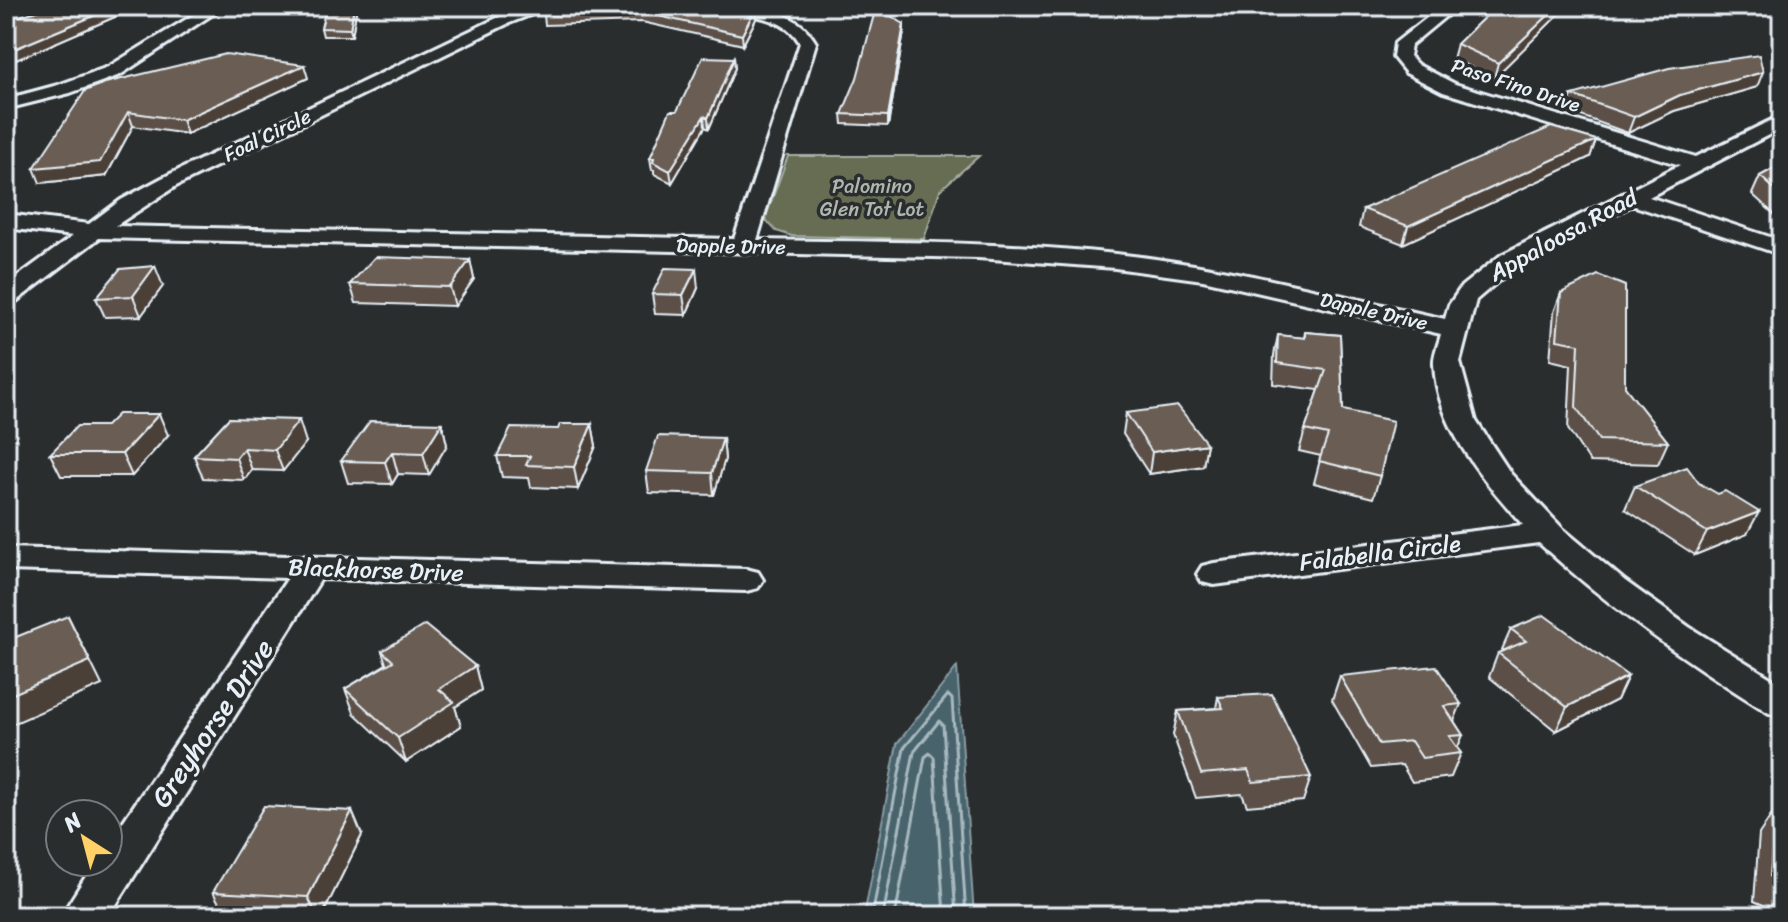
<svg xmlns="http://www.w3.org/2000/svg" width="1788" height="922" font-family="Sriracha,sans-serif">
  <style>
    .green { fill: #666d53; stroke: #a7afa6; stroke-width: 2 }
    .water { fill: #48646c; stroke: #889ca4; stroke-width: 2 }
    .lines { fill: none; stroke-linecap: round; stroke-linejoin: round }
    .shore { stroke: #a8b9c0; stroke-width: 3 }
    .street-casing { stroke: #e8f1f8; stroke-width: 6 }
    .street { fill: #2a2d2e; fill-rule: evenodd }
    .wall { fill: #5c5047; stroke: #e8f1f8; stroke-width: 2 }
    .shaded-wall { fill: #4b4139; stroke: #e8f1f8; stroke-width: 2 }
    .building { fill: #6b5d52; stroke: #e8f1f8; stroke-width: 2 }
    .labels { text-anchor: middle; stroke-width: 7; stroke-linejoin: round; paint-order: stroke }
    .far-street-label { font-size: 20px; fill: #e8f1f8; stroke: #2a2d2e }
    .far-park-label { font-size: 20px; fill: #aeb6ae; stroke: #2a2d2e }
    .street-label { font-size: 24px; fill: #e8f1f8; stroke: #2a2d2e }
    .near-street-label { font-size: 28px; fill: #e8f1f8; stroke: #2a2d2e }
  </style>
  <rect width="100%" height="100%" fill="#2a2d2e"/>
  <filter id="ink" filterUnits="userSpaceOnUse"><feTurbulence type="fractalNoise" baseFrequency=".0125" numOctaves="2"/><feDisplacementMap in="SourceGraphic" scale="16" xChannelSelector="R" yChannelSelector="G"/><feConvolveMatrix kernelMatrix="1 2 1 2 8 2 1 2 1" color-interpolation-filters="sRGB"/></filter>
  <g filter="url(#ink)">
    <path class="green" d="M788,156H979L940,190L924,239L792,236L776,231L765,219Z"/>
    <path class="water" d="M957,667L974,916H864L897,744Z"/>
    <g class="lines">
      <path class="shore" d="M872,916L904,748L948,695L952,699L966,916
        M883,916L914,752L939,721L943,725L956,916
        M895,916L925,757L930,753L934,757L944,916"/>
      <g class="street-casing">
        <path id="street" d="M208,6H225L120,75L70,93L6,109V99L58,85L108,67Z
          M532,6H553L507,24L176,186L115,226L734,239L800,43C785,15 745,15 717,10L710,6C748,6 795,5 816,43L757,240C876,242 997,241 1116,254C1227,266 1336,295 1445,319L1449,305L1462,286L1501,255L1680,165L1443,92L1406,73L1393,57L1395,43L1442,6H1458L1411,45L1409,56L1418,65L1455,84L1696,157L1782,115V128L1649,197L1782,241V255L1632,205L1517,265L1476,300L1460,362L1476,421L1511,474L1563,529L1625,581L1689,627L1782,685V717L1769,713C1687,662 1610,608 1539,543L1214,585L1202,582L1197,574L1202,566L1214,563L1523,525C1483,480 1437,427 1434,364C1433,355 1439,343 1441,334L1203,280L1115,268L978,258L99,238L15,302L6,304V285L73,236L6,228V214L89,224L121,200L162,178L497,18Z
          M6,548L746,569L758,572L763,580L758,588L746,591L321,579L109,916H61L95,862H108V844L288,578L6,570Z"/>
      </g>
      <use href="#street" class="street"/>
    </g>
    <path class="wall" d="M55,6H140L16,60L6,59V20Z
      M327,6H357L352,36H323L321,28Z
      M563,6L756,19L743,45L642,22L545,25L544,15Z
      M1321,6H1373L1363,14Z
      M1496,6H1570L1559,14L1494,78L1453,59L1457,44Z
      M904,24V32L888,126L843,124L842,114Z
      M734,58L735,68L709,129L705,127L672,183L654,174V170H652L650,158L677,111Z
      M308,78L187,134L133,126L106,176L40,183L85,91Z
      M1757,87L1674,111L1628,133L1567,111L1572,95Z
      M1596,140L1590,157L1403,244L1359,227L1363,209Z
      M1782,164V216L1775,215L1752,194L1760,176Z
      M470,260L474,279L455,306L356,303L350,284Z
      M163,286L141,316L105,317L96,298Z
      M698,288L686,315L655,314L652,294Z
      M1561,293L1625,387L1668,442L1658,464L1590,462L1568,429L1571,365L1550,360L1554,312Z
      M1305,332L1340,335L1343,410L1380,476L1373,498L1314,483L1321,456L1299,451L1305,430L1319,390L1273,384L1274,355L1278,335L1304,338Z
      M1126,413L1207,444L1203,466L1149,474L1123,434Z
      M229,418L306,442L283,471L252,470L244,480L203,478L194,456Z
      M442,423L447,445L429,475L398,474L392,484L348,483L341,461Z
      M592,424L596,446L578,489L531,487L529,478L502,477L497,456Z
      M168,435L132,476H61L50,454Z
      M723,438L725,459L714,495L649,493L646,471Z
      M1699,483L1747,534L1695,555L1625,509L1635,486Z
      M1782,592V618L1771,612Z
      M1511,629L1628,676L1617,700L1556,731L1489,677L1498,653L1501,652Z
      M382,651L475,666L481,690L455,707L461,726L406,762L354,713L345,689L386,664Z
      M1340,676L1461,704L1454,721L1463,735L1457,749L1461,753L1451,777L1412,782L1402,765L1371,768L1332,700Z
      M1218,697L1311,777L1303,801L1247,806L1242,794L1196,798L1173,735L1178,711L1216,708Z
      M1775,810L1782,813V913L1754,901L1759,834Z
      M362,835L322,916H226L213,892Z"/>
    <path class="shaded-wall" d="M6,6H38L6,14Z
      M117,6H140L16,60L12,50Z
      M354,6H357L352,36L350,29Z
      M1364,6H1373L1363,14Z
      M1558,6H1570L1559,14L1494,78L1498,63Z
      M755,9L756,19L743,45L742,35Z
      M904,24V32L888,126V116Z
      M734,58L735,68L709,129L708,118Z
      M304,65L308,78L187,134L182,120Z
      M1763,72L1757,87L1674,111L1628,133L1634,117L1680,95Z
      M128,112L133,126L106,176L40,183L34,168Z
      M704,116L705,127L672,183L670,171Z
      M1596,140L1590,157L1403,244L1408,226Z
      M470,260L474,279L455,306L450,287Z
      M155,266L163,286L141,316L133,296Z
      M696,269L698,288L686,315L683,295Z
      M159,414L168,435L132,476L122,454Z
      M299,420L306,442L283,471L275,450Z
      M442,423L447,445L429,475L423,453Z
      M592,424L596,446L578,489L574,467Z
      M723,438L725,459L714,495L712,473Z
      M1207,444L1203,466L1149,474L1152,452Z
      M244,448L252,470L244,480L236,458Z
      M392,452L398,474L392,484L385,462Z
      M1759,512L1747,534L1695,555L1707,532Z
      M68,616L102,685L6,727V697Z
      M475,666L481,690L455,707L461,726L406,762L398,738L439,689Z
      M1628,676L1617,700L1556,731L1567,707Z
      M352,811L362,835L322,916H317L308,897Z"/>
    <path class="building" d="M55,6H117L12,50H6V20Z
      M327,6H354L350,29L321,28Z
      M563,6H735L755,9L742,35L641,12L544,15Z
      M1496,6H1558L1498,63L1457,44Z
      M876,7L904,24L888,116L842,114L857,78Z
      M226,54L304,65L182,120L128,112L100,162L34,168L85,91L105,83Z
      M1759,55L1763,72L1680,95L1634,117L1572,95L1669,68Z
      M703,57L734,58L708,118L704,116L670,171L653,162L654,158H650L670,111H677Z
      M1551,127L1596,140L1408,226L1363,209Z
      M1782,164V196L1760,176Z
      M375,257L470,260L450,287L350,284Z
      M155,266L133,296L96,298L120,269Z
      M665,268L696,269L683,295L652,294Z
      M1598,275L1625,286V387L1668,442L1599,440L1576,407L1579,344L1557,340L1561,293Z
      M1305,332L1340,335L1343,410L1393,421L1380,476L1319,461L1328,435L1305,430L1326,370L1277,363L1278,335L1305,338Z
      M1178,406L1207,444L1152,452L1126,413Z
      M118,414H159L122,454H50L77,426H106Z
      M229,418L299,420L275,450L244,448L236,458L194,456Z
      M370,421L442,423L423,453L392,452L385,462L341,461Z
      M560,424H592L574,467L526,465L530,456H497L511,428L558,429Z
      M658,436L723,438L712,473L646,471Z
      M1687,467L1699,483L1718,494L1725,491L1759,512L1707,532L1635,486Z
      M1544,615L1628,676L1567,707L1498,653L1526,641L1511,629Z
      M68,616L90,661L6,697V641Z
      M425,625L475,666L439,689L454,702L398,738L345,689L393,661L382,651Z
      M1436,666L1461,704L1444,706L1463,735L1449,736L1461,753L1422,758L1411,741L1379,744L1340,676Z
      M1272,694L1311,777L1253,782L1248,770L1201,774L1178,711L1223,708L1218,697Z
      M264,806L352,811L308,897L213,892Z
      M1775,810L1782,813V882L1770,877Z"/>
  </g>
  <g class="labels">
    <g class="far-street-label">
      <text transform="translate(1516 85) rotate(18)" y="7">Paso Fino Drive</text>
      <text transform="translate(267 135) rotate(-26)" y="7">Foal Circle</text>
      <text transform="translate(731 246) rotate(1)" y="7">Dapple Drive</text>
      <text transform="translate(1374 311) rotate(13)" y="7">Dapple Drive</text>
    </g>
    <g class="far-park-label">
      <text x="872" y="193">Palomino<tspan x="872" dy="23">Glen Tot Lot</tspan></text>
    </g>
    <g class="street-label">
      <text transform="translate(1563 235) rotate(-29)" y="8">Appaloosa Road</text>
      <text transform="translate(1380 553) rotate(-7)" y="8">Falabella Circle</text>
      <text transform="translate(376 570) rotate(2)" y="8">Blackhorse Drive</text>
    </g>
    <g class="near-street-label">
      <text transform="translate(212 723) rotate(-56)" y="10">Greyhorse Drive</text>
    </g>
  </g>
  <rect width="1788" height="922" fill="none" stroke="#2a2d2e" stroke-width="32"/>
  <rect x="16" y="16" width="1756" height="890" fill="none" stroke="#e8f1f8" stroke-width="3" filter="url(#ink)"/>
  <g transform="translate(84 838) rotate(324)"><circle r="38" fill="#2a2d2e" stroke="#767b7f" stroke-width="2"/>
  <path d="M0-6L14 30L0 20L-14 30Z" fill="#ffd166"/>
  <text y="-12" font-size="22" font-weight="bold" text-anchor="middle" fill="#e8f1f8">N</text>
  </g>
</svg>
